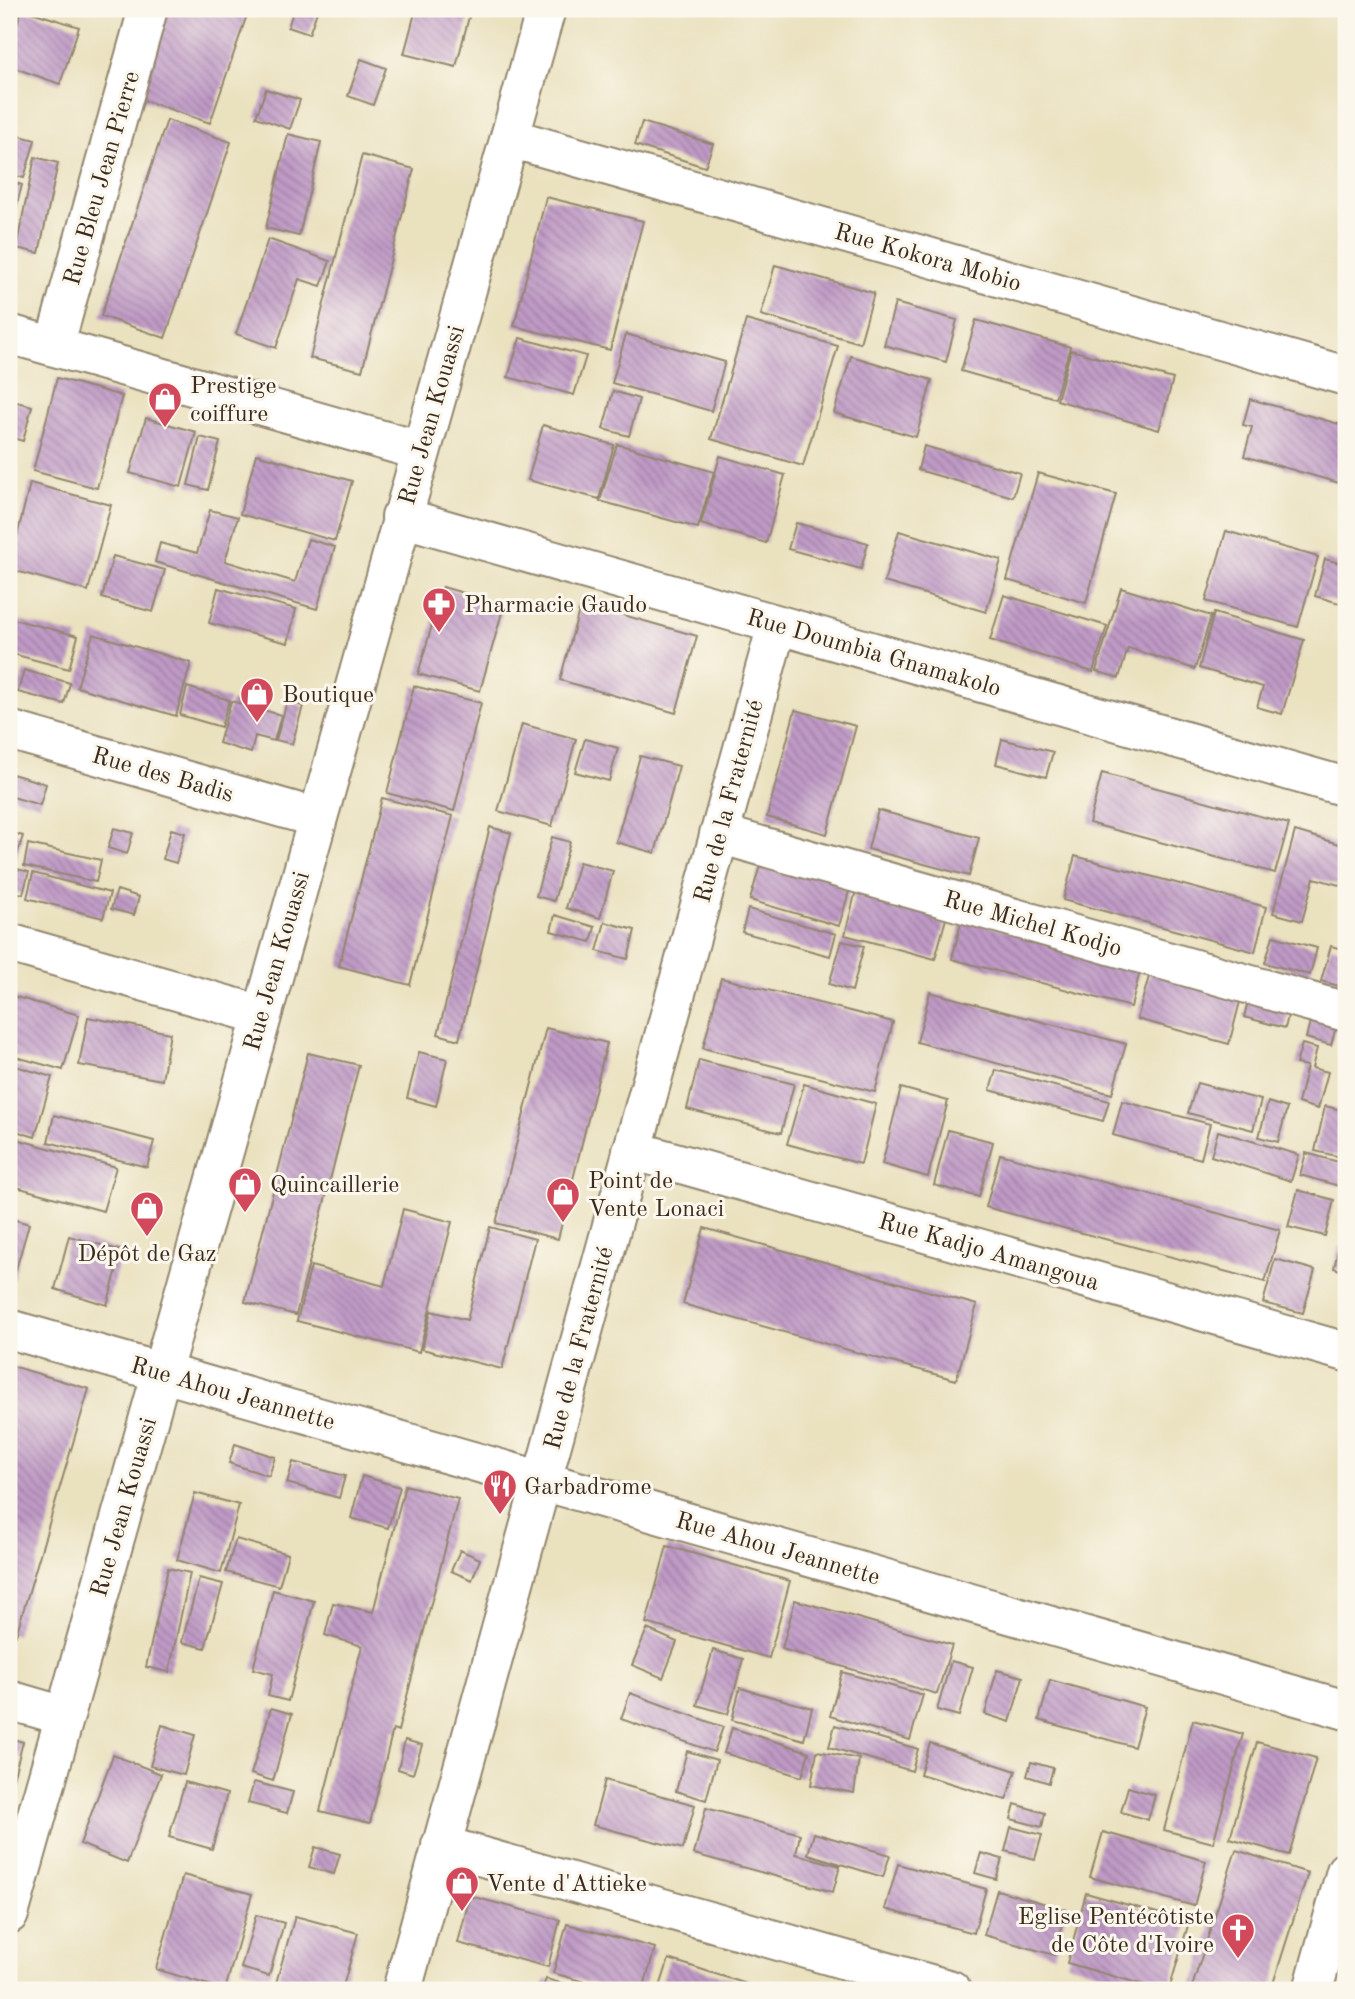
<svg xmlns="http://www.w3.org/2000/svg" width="1355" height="1999" font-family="'Old Standard TT',serif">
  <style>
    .building { fill: url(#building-back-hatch) }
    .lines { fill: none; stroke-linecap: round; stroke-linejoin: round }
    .minor-casing { stroke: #92866e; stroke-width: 42 }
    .minor { stroke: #fff; stroke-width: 38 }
    .labels { text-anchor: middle; stroke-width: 6; stroke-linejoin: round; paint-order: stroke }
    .street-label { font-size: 24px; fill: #3b2a1e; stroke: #fbf7ec }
    .poi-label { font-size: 24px; fill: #3b2a1e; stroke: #fbf7ec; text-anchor: start }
  </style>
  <defs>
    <pattern id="building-back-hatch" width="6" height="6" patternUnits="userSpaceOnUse" patternTransform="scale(1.75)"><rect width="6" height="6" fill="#bf9ac6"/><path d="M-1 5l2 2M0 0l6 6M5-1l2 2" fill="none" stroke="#9c7ea0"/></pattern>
  </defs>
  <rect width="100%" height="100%" fill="#fbf7ec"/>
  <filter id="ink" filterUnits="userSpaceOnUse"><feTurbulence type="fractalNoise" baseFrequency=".0143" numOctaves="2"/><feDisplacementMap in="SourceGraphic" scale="14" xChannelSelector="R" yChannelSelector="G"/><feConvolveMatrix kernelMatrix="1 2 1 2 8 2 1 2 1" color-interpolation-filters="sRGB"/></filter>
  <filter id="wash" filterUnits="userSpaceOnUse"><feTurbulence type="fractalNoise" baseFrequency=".00686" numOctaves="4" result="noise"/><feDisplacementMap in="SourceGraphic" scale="28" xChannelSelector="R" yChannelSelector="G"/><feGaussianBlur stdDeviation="1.57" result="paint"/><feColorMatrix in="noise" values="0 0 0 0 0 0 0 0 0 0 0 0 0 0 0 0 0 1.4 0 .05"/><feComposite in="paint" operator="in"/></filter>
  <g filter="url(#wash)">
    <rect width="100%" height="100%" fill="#eae1bf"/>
    <g id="blocks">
      <path class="building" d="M22,9L79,27L60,84L9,66V47Z
        M167,9H249L210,123L137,98Z
        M294,9H318L309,34L288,27Z
        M416,9H471L456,67L404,54Z
        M361,59L386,68L373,105L348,96Z
        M266,89L300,100L290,129L256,117Z
        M167,120L231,142L165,338L101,316Z
        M642,122L713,144L705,167L635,145Z
        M9,133L35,140L24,178L9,174Z
        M288,134L321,142L299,236L266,228Z
        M362,155L414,169L362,371L310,358Z
        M35,157L58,163L39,253L16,248Z
        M9,181L22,185L10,231H9Z
        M546,197L643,221L610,350L514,326Z
        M268,239L330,261L321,286L299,279L276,348L236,334Z
        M775,265L874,293L860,343L761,315Z
        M895,303L957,320L946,362L884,345Z
        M746,320L838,346L803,466L711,439Z
        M976,320L1070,347L1055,398L961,371Z
        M626,334L725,362L711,411L612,383Z
        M520,338L586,356L574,395L508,377Z
        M1071,350L1173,379L1159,430L1057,400Z
        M851,356L932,380L916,437L834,413Z
        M57,378L122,396L97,488L33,471Z
        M613,391L639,399L629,436L603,429Z
        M1250,399L1346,426V485L1244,456L1252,427L1243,425Z
        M9,400L32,406L23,441L9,437Z
        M146,418L196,432L181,487L130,473Z
        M543,425L614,445L599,499L528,480Z
        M200,437L220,442L208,490L188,485Z
        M617,444L714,472L698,528L600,501Z
        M924,446L1020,473L1013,497L918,470Z
        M256,454L352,481L335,541L240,514Z
        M720,456L785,475L766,543L701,524Z
        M1038,473L1116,494L1086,603L1007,580Z
        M30,483L111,505L88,591L9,569Z
        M210,510L238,517L225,561L295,582L308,539L335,547L317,609L155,562L160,543L197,553Z
        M796,523L868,543L861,569L788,549Z
        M899,531L1001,560L986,612L884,582Z
        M1226,531L1318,557L1298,627L1206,601Z
        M113,556L165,570L153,612L102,598Z
        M1325,559L1346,565V605L1315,596Z
        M443,587L504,605L480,691L418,674Z
        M218,588L296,609L288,643L209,623Z
        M1121,588L1211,616L1195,669L1128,648L1119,678L1096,671Z
        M1004,595L1107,626L1093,672L990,640Z
        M581,603L697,636L676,713L560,680Z
        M1214,613L1304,640L1282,714L1257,707L1263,687L1199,668Z
        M9,618L78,636L69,669L9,653Z
        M93,634L191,663L176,716L77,687Z
        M24,670L70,683L64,704L18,692Z
        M414,686L481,703L454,811L387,793Z
        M187,687L229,700L221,727L180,715Z
        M231,701L281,715L274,741L255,736L251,753L219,743Z
        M287,702L303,706L292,744L276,740Z
        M795,710L856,726L827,834L767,817Z
        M522,724L576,739L552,826L498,811Z
        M585,739L618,748L609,781L575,772Z
        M1002,739L1053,752L1046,777L996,764Z
        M640,756L679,766L655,853L616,842Z
        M9,773L46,784L40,805L9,796Z
        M1102,773L1289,824L1275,873L1089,823Z
        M382,798L453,816L410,985L339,966Z
        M878,810L979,838L969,876L868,849Z
        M490,827L511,833L459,1040L438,1034Z
        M114,828L133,833L127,854L108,848Z
        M171,829L185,833L176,863L163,859Z
        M1295,831L1346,846V887L1314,878L1302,921L1273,913Z
        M9,832L23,836L15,862L9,860Z
        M552,837L570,842L554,901L536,896Z
        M28,844L101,860L96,882L24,866Z
        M763,855L852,881L839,926L750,900Z
        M1075,856L1266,907L1255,952L1063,900Z
        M579,862L613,871L600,918L566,908Z
        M9,867L29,872L23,894L9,891Z
        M33,873L110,893L103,918L27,898Z
        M857,886L948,911L935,959L845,935Z
        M117,890L139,897L134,915L111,909Z
        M748,909L836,934L830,956L742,932Z
        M555,915L595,927L591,942L551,931Z
        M962,919L1141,967L1131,1007L952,959Z
        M605,922L635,930L628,959L597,951Z
        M1273,936L1317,948L1310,975L1265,963Z
        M842,941L864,946L852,991L829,984Z
        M1331,946L1346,950V988L1321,981Z
        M1152,966L1243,990L1229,1044L1137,1019Z
        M721,978L893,1022L875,1092L703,1048Z
        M930,992L1126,1044L1112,1094L917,1042Z
        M1250,994L1291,1005L1285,1028L1244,1017Z
        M9,995L79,1015L63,1070L9,1055Z
        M1312,1013L1338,1020L1331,1045L1306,1038Z
        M88,1017L170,1033L162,1080L79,1065Z
        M546,1028L607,1043L558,1239L496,1223Z
        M1302,1044L1317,1048L1312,1068L1328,1072L1318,1109L1298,1103L1307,1066L1296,1064Z
        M419,1052L447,1059L436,1106L407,1098Z
        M308,1053L359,1065L296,1315L245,1302Z
        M699,1060L794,1084L781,1133L687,1109Z
        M9,1064L52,1077L35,1137L9,1129Z
        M996,1070L1109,1101L1103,1121L990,1090Z
        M1197,1083L1261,1100L1253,1130L1188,1113Z
        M804,1084L876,1104L861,1164L787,1144Z
        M901,1088L948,1101L928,1177L882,1164Z
        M1122,1101L1210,1124L1201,1159L1113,1135Z
        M1268,1102L1287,1108L1278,1142L1259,1137Z
        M1325,1106L1346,1111L1345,1158L1315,1151Z
        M54,1115L154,1141L147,1167L48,1142Z
        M948,1130L993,1142L979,1197L934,1185Z
        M1218,1131L1299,1155L1291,1181L1211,1156Z
        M9,1137L116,1167L103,1211L9,1185Z
        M1306,1153L1346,1164V1188L1300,1175Z
        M1000,1154L1280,1230L1265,1282L986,1207Z
        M1298,1190L1334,1200L1325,1236L1288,1227Z
        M403,1209L452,1222L419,1352L297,1321L311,1266L384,1286Z
        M9,1218L29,1224L13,1280L9,1279Z
        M490,1227L535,1239L502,1369L422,1349L431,1311L467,1320Z
        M704,1228L977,1305L956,1380L683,1304Z
        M69,1236L122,1251L107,1305L55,1289Z
        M1339,1246L1346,1248V1272L1334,1268Z
        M1275,1259L1315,1270L1303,1313L1263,1303Z
        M9,1365L89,1389L16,1635L9,1633Z
        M235,1444L275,1457L269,1476L229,1463Z
        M293,1462L345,1476L339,1498L287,1483Z
        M362,1476L400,1487L388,1528L351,1518Z
        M405,1485L458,1499L398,1731L393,1729L370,1823L320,1811L362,1646L325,1635L333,1603L373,1612Z
        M195,1493L239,1505L221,1573L177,1560Z
        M236,1539L288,1554L279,1586L226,1572Z
        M667,1546L790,1581L769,1658L646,1623Z
        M460,1550L480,1559L472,1580L451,1571Z
        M168,1568L190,1573L169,1672L146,1667Z
        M199,1578L223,1584L205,1648L182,1642Z
        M273,1590L314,1601L288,1701L268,1696L273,1674L253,1669Z
        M795,1600L952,1645L937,1694L782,1649Z
        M647,1629L677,1642L663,1678L632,1665Z
        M713,1650L743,1659L728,1714L697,1705Z
        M951,1661L973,1667L959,1716L937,1710Z
        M997,1670L1023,1677L1010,1722L985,1714Z
        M842,1672L923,1695L910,1740L830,1716Z
        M1050,1680L1145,1707L1134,1747L1039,1720Z
        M740,1688L812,1708L804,1740L732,1720Z
        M630,1693L723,1727L714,1752L621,1719Z
        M271,1708L292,1714L273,1781L251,1774Z
        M1193,1720L1243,1734L1213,1843L1164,1830Z
        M162,1725L195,1735L184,1775L150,1766Z
        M835,1725L918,1749L912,1771L829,1747Z
        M732,1728L809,1752L802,1777L724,1753Z
        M9,1738L23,1742L10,1790H9Z
        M405,1740L422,1745L413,1774L398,1769Z
        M1257,1742L1316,1758L1289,1855L1230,1838Z
        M930,1743L1016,1771L1006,1800L920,1774Z
        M687,1751L717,1760L706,1800L676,1791Z
        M817,1751L859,1759L854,1793L811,1785Z
        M113,1755L161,1774L127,1863L80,1844Z
        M1031,1762L1053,1768L1049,1783L1027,1776Z
        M605,1780L695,1805L683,1849L593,1825Z
        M185,1782L227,1794L212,1849L169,1837Z
        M254,1782L293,1792L287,1813L248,1803Z
        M1128,1787L1155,1795L1148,1820L1121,1812Z
        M1015,1804L1045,1813L1042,1827L1011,1819Z
        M706,1808L800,1834L796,1854L840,1866L833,1892L694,1854Z
        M1011,1827L1042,1835L1035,1859L1005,1851Z
        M1103,1832L1206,1861L1194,1906L1090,1877Z
        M814,1833L890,1855L883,1877L808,1854Z
        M315,1847L340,1854L334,1874L309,1867Z
        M1236,1850L1308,1873L1271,1990H1191Z
        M981,1853L1002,1859L996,1879L975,1873Z
        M898,1864L986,1889L974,1933L885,1909Z
        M183,1875L252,1894L225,1990L156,1969Z
        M997,1890L1067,1910L1054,1955L984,1935Z
        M1086,1893L1189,1922L1169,1990H1162L1067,1963Z
        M470,1896L560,1920L548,1967L458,1943Z
        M256,1915L284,1923L269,1976L241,1968Z
        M295,1916L358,1933L342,1990H274Z
        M567,1924L655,1948L643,1990H613L553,1973Z
        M669,1959L756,1987L755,1990H659Z
        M546,1979L575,1987L574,1990H542Z"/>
    </g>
  </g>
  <g filter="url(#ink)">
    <use href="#blocks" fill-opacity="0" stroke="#92866e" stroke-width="2"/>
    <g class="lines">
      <g class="minor-casing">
        <path id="minor" d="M510,138L1346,376
          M9,334L421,451
          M54,347L148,9
          M401,517L1346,787
          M9,730L317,818
          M719,834L1346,1012
          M9,943L261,1015
          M632,1150L1346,1352
          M9,1329L1346,1710
          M9,1700L64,1716
          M441,1845L951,1990
          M9,1914L546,9
          M402,1990L777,625
          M1313,1990L1346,1871"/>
      </g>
      <use href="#minor" class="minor"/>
    </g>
  </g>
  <defs>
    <g id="shop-pin" transform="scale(1.75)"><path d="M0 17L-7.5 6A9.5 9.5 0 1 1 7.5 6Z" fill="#d1495b" stroke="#fbf7ec"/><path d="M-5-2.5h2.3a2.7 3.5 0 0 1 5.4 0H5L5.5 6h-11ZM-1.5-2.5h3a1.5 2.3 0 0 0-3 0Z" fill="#fff"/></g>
    <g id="pharmacy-pin" transform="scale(1.75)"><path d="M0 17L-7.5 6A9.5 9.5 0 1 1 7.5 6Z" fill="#d1495b" stroke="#fbf7ec"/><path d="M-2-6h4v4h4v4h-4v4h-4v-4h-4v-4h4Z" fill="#fff"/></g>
    <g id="restaurant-pin" transform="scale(1.75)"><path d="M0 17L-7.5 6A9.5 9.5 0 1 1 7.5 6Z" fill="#d1495b" stroke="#fbf7ec"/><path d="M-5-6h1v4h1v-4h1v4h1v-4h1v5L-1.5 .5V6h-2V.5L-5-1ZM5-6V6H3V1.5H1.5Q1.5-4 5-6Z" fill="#fff"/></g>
    <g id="church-pin" transform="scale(1.75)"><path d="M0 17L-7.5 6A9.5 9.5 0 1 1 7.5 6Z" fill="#d1495b" stroke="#fbf7ec"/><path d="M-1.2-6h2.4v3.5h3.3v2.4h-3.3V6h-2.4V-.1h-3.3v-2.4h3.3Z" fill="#fff"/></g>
  </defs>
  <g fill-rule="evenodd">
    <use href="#shop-pin" x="165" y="399"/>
    <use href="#pharmacy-pin" x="439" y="604"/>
    <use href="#shop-pin" x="257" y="694"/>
    <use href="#shop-pin" x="245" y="1184"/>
    <use href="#shop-pin" x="563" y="1194"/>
    <use href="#shop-pin" x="147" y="1208"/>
    <use href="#restaurant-pin" x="500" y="1486"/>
    <use href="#shop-pin" x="462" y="1883"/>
    <use href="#church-pin" x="1238" y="1930"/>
  </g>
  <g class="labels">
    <g class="street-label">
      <text transform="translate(101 178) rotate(-74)" y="8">Rue Bleu Jean Pierre</text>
      <text transform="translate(928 257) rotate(16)" y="8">Rue Kokora Mobio</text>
      <text transform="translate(431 415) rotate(-74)" y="8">Rue Jean Kouassi</text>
      <text transform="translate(874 652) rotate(16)" y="8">Rue Doumbia Gnamakolo</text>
      <text transform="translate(163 774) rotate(16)" y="8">Rue des Badis</text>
      <text transform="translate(728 801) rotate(-75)" y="8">Rue de la Fraternité</text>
      <text transform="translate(1033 923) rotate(16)" y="8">Rue Michel Kodjo</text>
      <text transform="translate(276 961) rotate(-74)" y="8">Rue Jean Kouassi</text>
      <text transform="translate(989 1251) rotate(16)" y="8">Rue Kadjo Amangoua</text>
      <text transform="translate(578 1348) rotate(-75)" y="8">Rue de la Fraternité</text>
      <text transform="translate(233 1393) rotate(16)" y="8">Rue Ahou Jeannette</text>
      <text transform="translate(123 1507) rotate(-74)" y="8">Rue Jean Kouassi</text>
      <text transform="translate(778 1548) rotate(16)" y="8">Rue Ahou Jeannette</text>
    </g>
    <g class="poi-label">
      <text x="190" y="393">Prestige<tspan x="190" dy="28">coiffure</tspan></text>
      <text x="464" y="612">Pharmacie Gaudo</text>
      <text x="282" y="702">Boutique</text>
      <text x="588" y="1188">Point de<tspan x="588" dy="28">Vente Lonaci</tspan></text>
      <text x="270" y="1192">Quincaillerie</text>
      <text x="147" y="1261" text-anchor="middle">Dépôt de Gaz</text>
      <text x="524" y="1494">Garbadrome</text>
      <text x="486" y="1891">Vente d'Attieke</text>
      <text x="1214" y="1924" text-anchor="end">Eglise Pentécôtiste<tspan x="1214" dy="28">de Côte d'Ivoire</tspan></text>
    </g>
  </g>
  <rect width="1355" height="1999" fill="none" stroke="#fbf7ec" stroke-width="35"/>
</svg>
